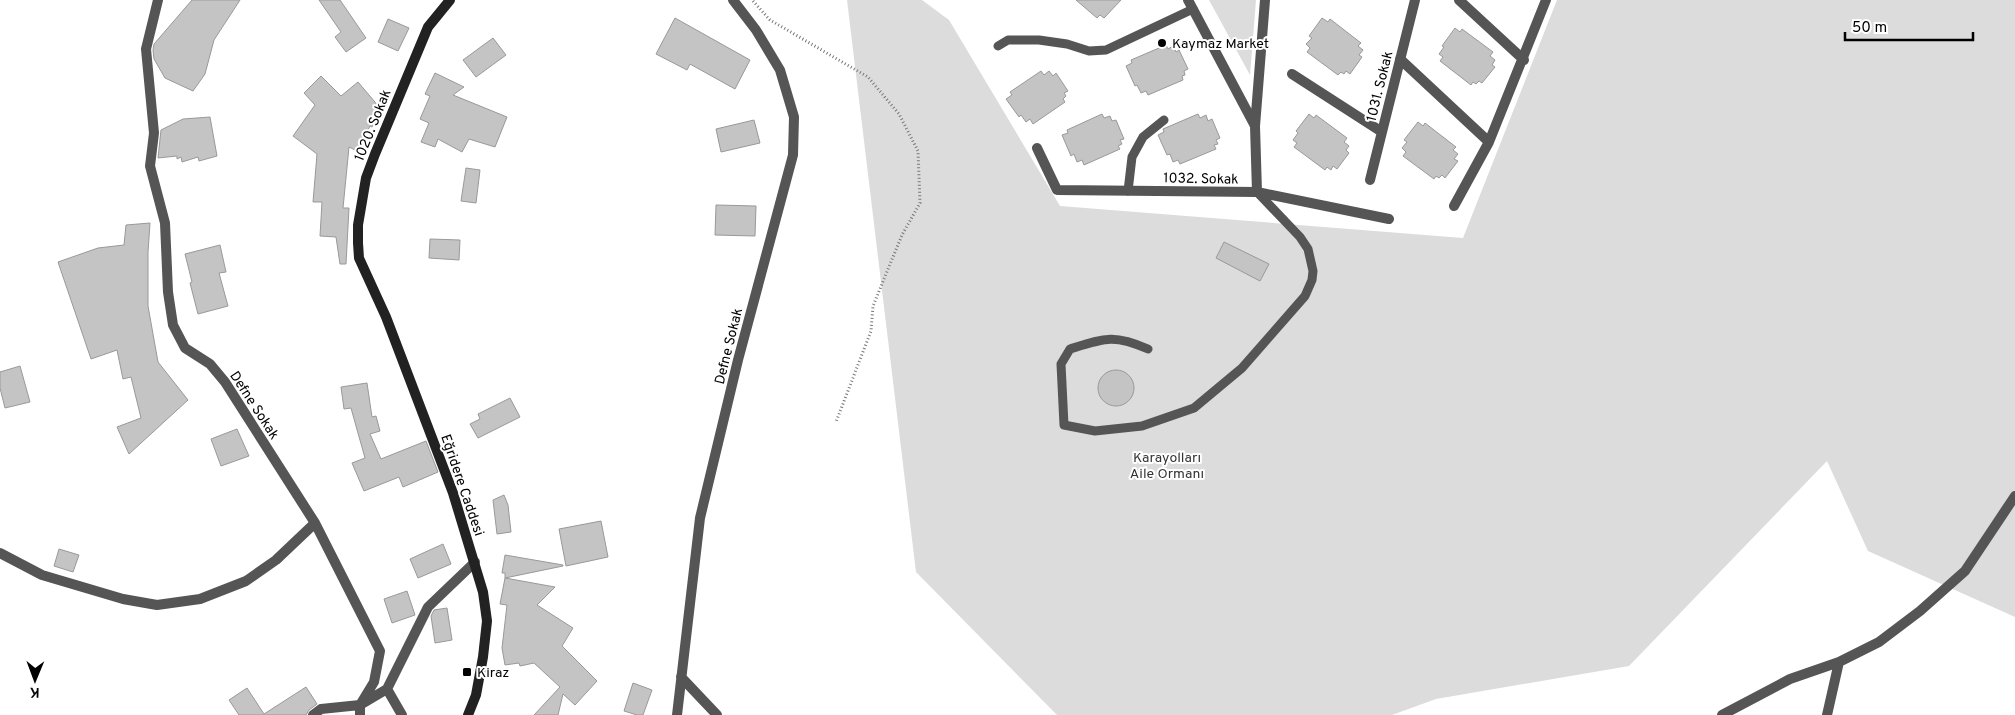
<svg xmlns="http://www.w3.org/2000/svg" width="2015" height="715" font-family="Overpass,sans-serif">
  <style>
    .green { fill: #dcdcdc }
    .building { fill: #c4c4c4; stroke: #999 }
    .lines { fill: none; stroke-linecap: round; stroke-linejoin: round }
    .path { stroke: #777; stroke-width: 3; stroke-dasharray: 1 2.5; stroke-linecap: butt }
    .lane { stroke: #555; stroke-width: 9 }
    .street { stroke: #555; stroke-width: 10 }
    .secondary { stroke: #222; stroke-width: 10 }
    .poi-dot { fill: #000; stroke: #fff; stroke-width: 2 }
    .labels { text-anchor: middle; stroke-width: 4; stroke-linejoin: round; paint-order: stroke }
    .poi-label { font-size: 14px; fill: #000; stroke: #fff; text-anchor: start }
    .street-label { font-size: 14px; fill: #000; stroke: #fff }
    .park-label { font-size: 14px; fill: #333; stroke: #fff }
  </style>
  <rect width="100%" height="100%" fill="#fff"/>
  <path class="green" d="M847,0H922L949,20L1060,206L1463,238L1557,0H2015V617L1868,551L1827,461L1629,666L1436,699L1392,715H1057L916,572Z
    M1209,0H1256L1250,75Z"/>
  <path class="building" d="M192,0H240L214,40L205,74L193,91L165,78L154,59L153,50L154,44Z
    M319,0H340L366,38L346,52L335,37L341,32Z
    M1076,0H1121L1104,18L1100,15L1097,18Z
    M675,18L750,60L735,89L690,64L687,70L656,54Z
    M1322,18L1328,22L1330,19L1361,43L1358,46L1363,50L1359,55L1362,57L1350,74L1346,71L1344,74L1341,72L1338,75L1307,52L1310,48L1306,44L1312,38L1309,36Z
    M388,19L409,28L398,51L378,42Z
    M1455,28L1460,32L1462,29L1493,52L1490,56L1495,60L1492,65L1495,67L1482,83L1479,81L1476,84L1473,82L1471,85L1440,61L1443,57L1439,54L1444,47L1442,46Z
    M493,38L506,55L476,77L463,60Z
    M1166,45L1168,49L1173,46L1176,52L1179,50L1188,69L1184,71L1185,75L1182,76L1183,80L1148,95L1146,91L1141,93L1137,85L1135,86L1126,66L1132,63L1131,60Z
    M1041,71L1044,75L1049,71L1053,76L1056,73L1068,91L1064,93L1066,96L1063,99L1065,102L1033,124L1030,119L1026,122L1021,115L1019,117L1006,99L1012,95L1010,92Z
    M435,73L464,87L453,95L507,117L495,147L469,139L462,152L438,139L435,147L421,142L429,123L420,119L430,96L425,94Z
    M321,76L341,96L358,82L380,108L372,127L370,126L357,151L349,147L343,208H349L346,264H340L336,237L320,236L322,202H313L317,154L293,136L315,105L304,93Z
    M1102,114L1104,118L1110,116L1112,121L1116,120L1124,139L1120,140L1122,144L1118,146L1120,149L1084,165L1082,160L1077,162L1074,154L1071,156L1062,135L1068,133L1067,130Z
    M1198,114L1200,118L1206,115L1208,121L1212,119L1220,138L1216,140L1218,144L1214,145L1216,149L1180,164L1178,160L1173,162L1170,154L1167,155L1158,135L1164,132L1163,129Z
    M1309,114L1314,118L1316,115L1347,138L1344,142L1349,146L1346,150L1349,153L1337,169L1333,166L1331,170L1327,167L1325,170L1294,147L1297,143L1293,140L1298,133L1296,131Z
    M210,117L217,156L199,161L198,157L182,162L181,157L177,159V156L158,158L161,130L183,119Z
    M754,120L760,143L721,152L716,129Z
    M1418,122L1423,126L1425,123L1456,147L1453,150L1458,154L1454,159L1458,161L1445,178L1442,175L1439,178L1436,176L1434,179L1403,156L1406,152L1402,148L1407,142L1404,140Z
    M466,168L480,170L476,203L461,201Z
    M716,205L756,206L755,236L715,235Z
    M150,223L148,252V306L158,362L188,400L129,454L117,427L141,418L131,377L123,379L117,350L91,359L58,262L98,248L124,245L126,225Z
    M430,239L460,240L459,260L429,258Z
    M1224,242L1269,264L1260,281L1216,258Z
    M220,245L226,272L219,273L228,306L198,314L190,283L192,282L185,254Z
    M20,366L30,402L5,408L0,388V372Z
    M1098 388a18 18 0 1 1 36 0a18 18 0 1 1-36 0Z
    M367,383L372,417L376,416L380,431L370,434L381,459L426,441L438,472L403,487L399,477L364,491L352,463L365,458L351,408L344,409L341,387Z
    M510,398L520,417L478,438L470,424L480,419L478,414Z
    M237,429L249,456L221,466L211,439Z
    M504,495L508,505L511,532L497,534L493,500Z
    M601,521L608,557L566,566L559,529Z
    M443,544L451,564L418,578L410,559Z
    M59,549L79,555L73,572L54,566Z
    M505,555L563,565V566L505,578V573H502Z
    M505,578L555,587L537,605L573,628L562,646L597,681L575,705L563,694L558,715H534L560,687L534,663L520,666L519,663L505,665L502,648L507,605L500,604Z
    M407,591L415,615L392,623L384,599Z
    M447,608L452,640L435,643L431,616L434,610Z
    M633,683L652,690L643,715H637L624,711Z
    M306,687L317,704L309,710L306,715H239L229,700L247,688L264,714Z"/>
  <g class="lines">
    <path class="path" d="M753,1L770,20L868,77L899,114L918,151L920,203L902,235L873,306L871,331L836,422"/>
    <path class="lane" d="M998,46L1008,40H1039L1067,44L1089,51L1106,50L1193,9
      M1128,191L1132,157L1143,137L1164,120
      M1148,349C1114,334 1105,338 1070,349L1061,364L1064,425L1095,431L1142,426L1194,408L1242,368L1305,296L1312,280L1313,271L1308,249L1300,237L1257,192"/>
    <path class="street" d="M158,0L146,49L154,133L150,166L165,223L168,292L173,325L185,348L210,364L225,382L315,523L380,651L374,682L360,705L321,709L313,715
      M1188,0L1255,126L1257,192
      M1459,0L1524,60
      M1400,59L1489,142
      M1292,74L1382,132
      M1255,126L1265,0
      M1037,148L1057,190L1257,192L1389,219
      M1370,180L1415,0
      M1454,206L1489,142L1546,0
      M0,553L42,575L123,599L157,605L200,599L246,581L276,560L315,523
      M681,677L717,715
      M387,689L402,715
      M360,715V705L387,689L428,607L475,562
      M677,715L700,518L738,360L793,155L794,117L780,70L756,30L733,0
      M1722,715L1790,679L1839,662L1879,642L1920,611L1965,571L2015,496
      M1827,715L1839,662"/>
    <path class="secondary" d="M450,0L428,27L375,154L366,178L358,225V243L359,258L386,317L453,493L483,592L487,621L483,657L476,695L468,715"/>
  </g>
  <g class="poi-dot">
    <circle cx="1162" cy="43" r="5"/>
    <rect x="462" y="667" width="10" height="10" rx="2.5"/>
  </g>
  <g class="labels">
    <g class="poi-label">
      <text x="1172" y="48">Kaymaz Market</text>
      <text x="477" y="677">Kiraz</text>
    </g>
    <g class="street-label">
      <text transform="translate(1379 86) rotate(-76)" y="5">1031. Sokak</text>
      <text transform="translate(372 125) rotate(-68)" y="5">1020. Sokak</text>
      <text transform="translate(1201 178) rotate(1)" y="5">1032. Sokak</text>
      <text transform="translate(728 346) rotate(-76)" y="5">Defne Sokak</text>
      <text transform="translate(255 405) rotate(57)" y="5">Defne Sokak</text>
      <text transform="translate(463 485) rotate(71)" y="5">Eğridere Caddesi</text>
    </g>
    <g class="park-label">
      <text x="1167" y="462">Karayolları<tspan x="1167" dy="16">Aile Ormanı</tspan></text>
    </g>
  </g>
  <g transform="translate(35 680) rotate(181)" stroke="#ffffff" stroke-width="4" paint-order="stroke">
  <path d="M0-4L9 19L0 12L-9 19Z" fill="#000000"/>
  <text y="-8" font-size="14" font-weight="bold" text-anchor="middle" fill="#000000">K</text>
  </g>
  <path d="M1845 32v8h128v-8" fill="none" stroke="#000000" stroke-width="2.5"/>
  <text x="1852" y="32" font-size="15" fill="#000000" stroke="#ffffff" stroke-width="4" paint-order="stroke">50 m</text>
</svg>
